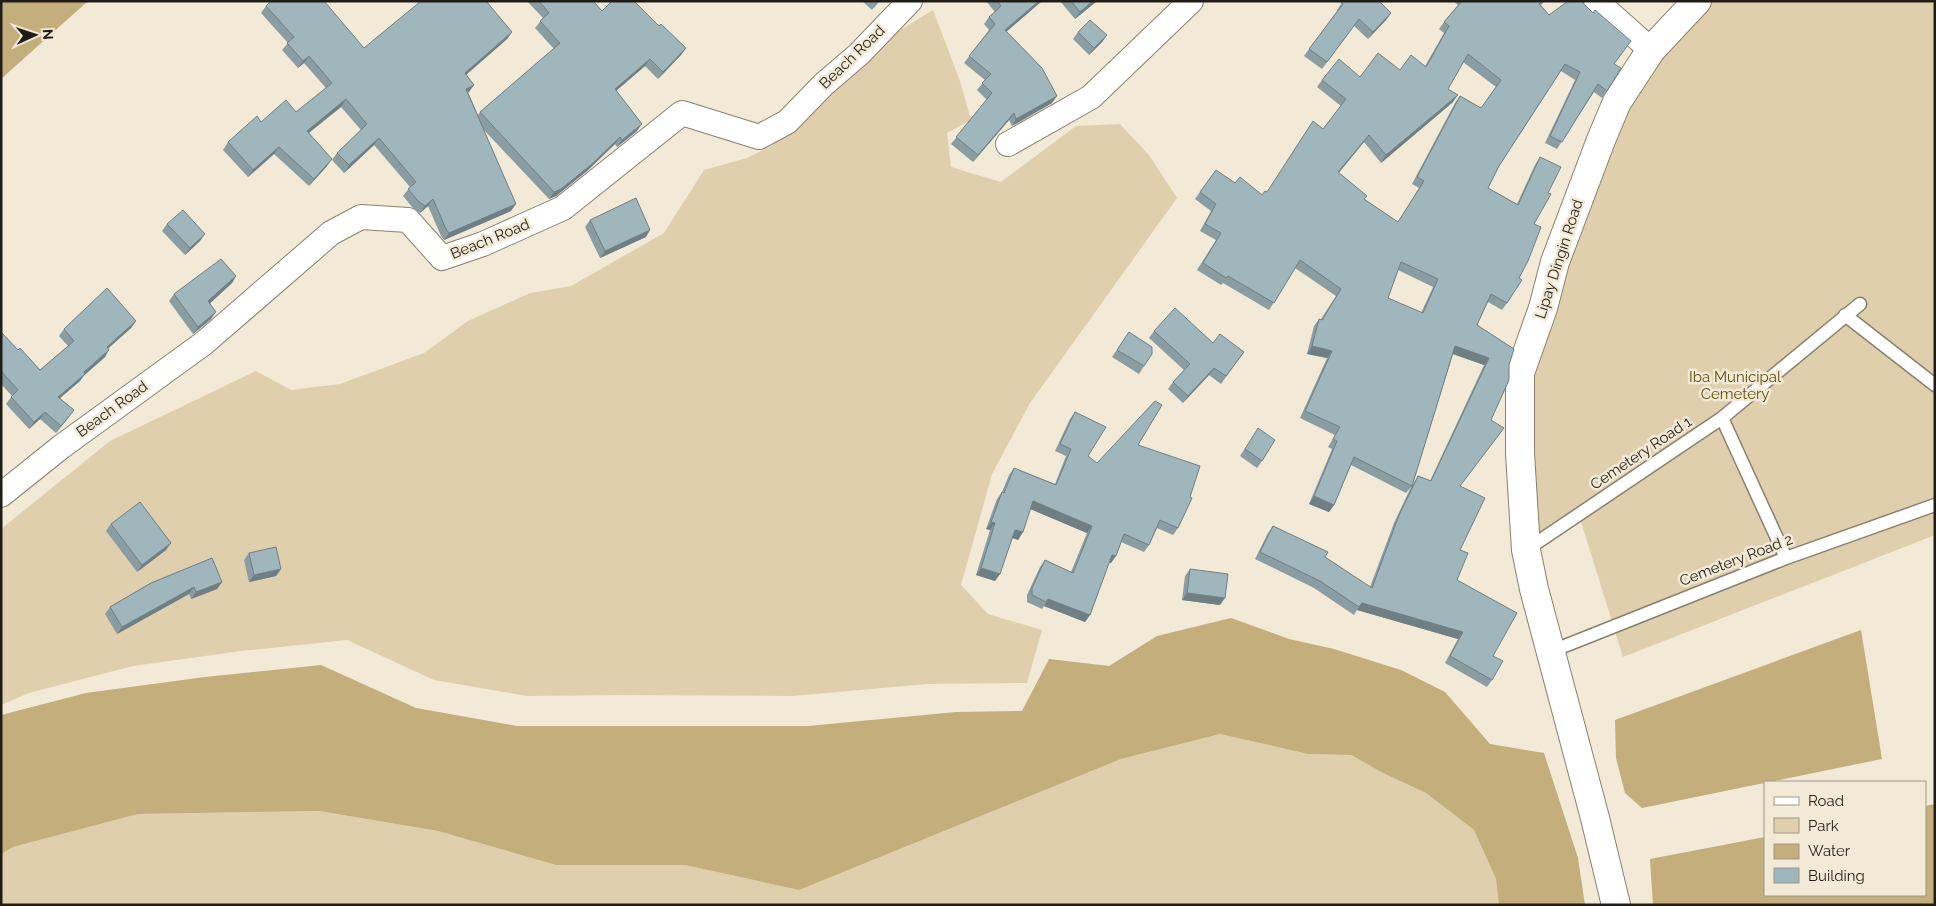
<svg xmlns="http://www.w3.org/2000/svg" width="1936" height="906" font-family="Raleway,sans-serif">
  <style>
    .green { fill: #dfcfac }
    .water { fill: #c3ae7c }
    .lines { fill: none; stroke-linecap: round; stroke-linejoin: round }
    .lane-casing { stroke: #88816f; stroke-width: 15 }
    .street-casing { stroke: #88816f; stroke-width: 26 }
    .secondary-casing { stroke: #88816f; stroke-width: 30 }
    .lane { stroke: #fff; stroke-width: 12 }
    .street { stroke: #fff; stroke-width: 24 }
    .secondary { stroke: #fff; stroke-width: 28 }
    .wall { fill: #899da2; fill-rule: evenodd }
    .shaded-wall { fill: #6f7f84 }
    .building { fill: #9fb6bc; stroke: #6f7f84; fill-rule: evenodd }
    .labels { text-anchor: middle; stroke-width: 5; stroke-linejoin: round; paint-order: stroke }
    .street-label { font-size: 15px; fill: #201d16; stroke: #f2ead6 }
    .park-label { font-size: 15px; fill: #634d10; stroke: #f2ead6 }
  </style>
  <rect width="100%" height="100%" fill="#f2ead6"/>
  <path class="green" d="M1704,1H1935V535L1623,657L1578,512L1534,541L1529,368L1624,103Z
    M933,10L960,81L971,120L947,133L951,167L1001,182L1076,126L1120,124L1149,155L1177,198L1030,403L992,474L961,585L988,614L1042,630L1027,683L927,684L793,696L626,695L527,696L434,680L347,640L241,651L133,666L29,693L1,705V529L110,441L256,371L291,390L340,384L424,353L468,321L530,293L571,286L664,233L704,170L747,158L773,145L871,48Z
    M1220,734L1308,754L1351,755L1383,773L1426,793L1474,830L1496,879L1499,905H1V854L13,847L138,814L319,811L438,831L556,865H685L799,890L1121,759Z"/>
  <path class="water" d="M1,1H88L1,79Z
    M1231,618L1289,639L1334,649L1401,670L1445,692L1490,744L1544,753L1578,858L1585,905H1499L1496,879L1474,830L1426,793L1383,773L1351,755L1308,754L1220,734L1121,759L799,890L685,865H556L438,831L319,811L138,814L13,847L1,854V715L86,693L205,677L321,665L416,708L517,726H808L956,712L1022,711L1049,659L1109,666L1157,636Z
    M1861,630L1882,759L1642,808L1625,793L1616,758L1615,720Z
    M1935,804V905H1653L1650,859L1765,837V895H1925V806Z"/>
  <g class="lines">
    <g class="lane-casing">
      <path id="lane" d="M1845,315L1935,385
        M1722,418L1786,558
        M1526,550L1722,418L1860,304
        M1552,651L1786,558L1935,505"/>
    </g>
    <g class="street-casing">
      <path id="street" d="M1596,1L1651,50
        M1008,144L1091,97L1191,1
        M1,495L61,447L204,343L331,233L361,217L408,220L442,258L483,244L563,208L682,113L759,137L787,122L824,84L859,54L910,1"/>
    </g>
    <g class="secondary-casing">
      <path id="secondary" d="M1616,905L1595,818L1534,589L1526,550L1520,453V373L1543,308L1555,262L1601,140L1617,102L1651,50L1697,1"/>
    </g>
    <use href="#lane" class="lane"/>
    <use href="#street" class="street"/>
    <use href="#secondary" class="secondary"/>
  </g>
  <path class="wall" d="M527,1H593L602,11L659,26L686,48L681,55L658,79L645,66L616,91L637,131L617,147L615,144L587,171L556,196L549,199L483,129L511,211L444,240L441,236L428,206L420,213L413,208L403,196L410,187L374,145L344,173L332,160L337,153L361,130L341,107L309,133L327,166L309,186L274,154L248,177L223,150L228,142L261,122L296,112L326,88L304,63L298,68L282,50L288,43L261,13L266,6L364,48L512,32L507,39L466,75L469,92H468L478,115L480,112L554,49L535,28L543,18Z
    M862,1H880L872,10Z
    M986,1H1042L1006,32L1052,103L1012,126L1009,120L973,162L951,144L987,100L977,90L985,80L964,63L989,30L984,24L989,17L995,12Z
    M1060,1H1097L1075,19Z
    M1343,1L1391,13L1386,20L1368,39L1354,26L1322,69L1304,56L1337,11V10Z
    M1453,1H1545L1541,5L1549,15L1614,64L1607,91L1602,98L1594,92L1557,149L1545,143L1575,80L1561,71L1499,166L1488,188L1517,204L1535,165L1540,157L1548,193L1534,224L1519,278L1507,303L1502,310L1488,302L1477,325L1514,349L1460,486V550L1457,580L1493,656L1492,680L1487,687L1445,663L1458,639L1357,610L1354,615L1314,588L1255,559L1268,533L1273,526L1325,557L1370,587L1394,523L1411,487L1406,493L1351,465L1334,505L1329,512L1309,504L1332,449L1328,447L1335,435L1300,418L1327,358L1307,354L1314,326L1319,319H1321L1336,296L1295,268L1269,310L1223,283L1221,285L1197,270L1216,240L1200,231L1211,211L1195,199L1216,170L1235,183L1262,195L1267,192L1323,129L1341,106L1317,87L1322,80L1360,77L1425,66L1444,33L1439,29L1444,22L1458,5ZM1463,62L1496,87L1481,108L1460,96L1455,103L1412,184L1419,188L1398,222L1365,200L1338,173L1364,142L1381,163L1453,102L1448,89ZM1398,270L1433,287L1421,313L1388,298ZM1453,354L1484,365L1430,481L1418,476L1412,486Z
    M1078,32L1107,35L1102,42L1089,55L1073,39Z
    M590,220L646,237L600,258L585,227Z
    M167,224L200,241L185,255L162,231Z
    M236,276L232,283L210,303L211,319L193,334L169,301L174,294Z
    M136,321L131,328L108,348L105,357L85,374L80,381L60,398L74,410L56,433L40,419L29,429L6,404L12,396L1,384V332L18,350L40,370L68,346L59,336L64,329Z
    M1154,331L1213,343L1244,352L1221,384L1209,375L1183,403L1168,389L1173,382L1184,370L1149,338Z
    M1129,332L1144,366L1139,374L1112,357Z
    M1075,412L1088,456L1097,463L1138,445L1178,528L1173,535L1157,528L1149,545L1144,552L1121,542L1111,563H1109L1090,615L1085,622L1044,606L1042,609L1027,602V595L1040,567L1045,560L1071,572L1087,533L1030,509L1023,532L1018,540L1012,538L1000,574L995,581L976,575L990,530L986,529L997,499L1002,492L1009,475L1014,468L1055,484L1066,456L1055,451L1070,419Z
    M1253,436L1262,461L1257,468L1240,456Z
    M111,524L166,550L137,572L106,531Z
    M249,553L281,569L276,576L249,582L244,560Z
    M1190,569L1220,605L1182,600L1185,576Z
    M222,582L217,589L191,599L189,594L117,634L105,614L110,607L151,583Z"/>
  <path class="shaded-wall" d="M1039,1H1042L1000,37L1005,30Z
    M1093,1H1097L1075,19L1080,12Z
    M1391,13L1386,20L1368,39L1373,32Z
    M512,32L507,39L460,80L465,73Z
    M1107,35L1102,42L1089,55L1094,48Z
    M686,48L681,55L658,79L663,72Z
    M309,56L304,63L298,68L303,61Z
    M650,59L645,66L610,96L615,89Z
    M474,85L469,92L461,96L466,89Z
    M1458,95L1453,102L1381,163L1386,155Z
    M1057,96L1052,103L1012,126L1016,119Z
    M346,99L341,107L302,138L307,131Z
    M1014,113L1009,120L973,162L978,155Z
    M642,124L637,131L617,147L622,140Z
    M1369,135L1364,142L1333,180L1338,172Z
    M620,137L615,144L587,171L556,196L549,199L554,192Z
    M379,138L374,145L344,173L349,165Z
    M279,147L274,154L248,177L253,170Z
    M332,159L327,166L309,186L314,179Z
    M433,199L428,206L420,213L425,206Z
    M516,204L511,211L444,240L449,233Z
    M650,230L646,237L600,258L605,251Z
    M205,234L200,241L185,255L190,248Z
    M236,276L232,283L204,309L208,301Z
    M216,312L211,319L193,334L198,327Z
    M136,321L131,328L102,354L107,347Z
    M1312,346L1332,351L1327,358L1307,354Z
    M1455,346L1489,358L1484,365L1450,353Z
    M109,350L105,357L79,380L84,372Z
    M1214,368L1209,375L1183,403L1188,396Z
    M85,374L80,381L53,404L58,397Z
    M74,410L69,417L56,433L61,426Z
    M45,412L40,419L29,429L34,422Z
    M1314,496L1334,505L1329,512L1309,504Z
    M1033,501L1092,526L1087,533L1028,508Z
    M991,522L995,523L990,530L986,529Z
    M1015,530L1023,532L1018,540L1010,537Z
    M171,543L166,550L137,572L142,565Z
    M1112,555L1116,556L1111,563L1107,562Z
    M981,568L1000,574L995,581L976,575Z
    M281,569L276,576L249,582L254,575Z
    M222,582L217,589L191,599L196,592Z
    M194,587L189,594L117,634L122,627Z
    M1187,593L1225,598L1220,605L1182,600Z
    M1048,599L1090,615L1085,622L1044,606Z
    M1362,603L1463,632L1458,639L1357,610Z"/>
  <path class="building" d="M271,1H324L364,48L421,1H486L512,32L465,73L474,85L466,89L516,204L449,233L446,229L433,199L425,206L418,201L408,189L416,182L379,138L349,165L337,153L367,124L346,99L307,131L332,159L314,179L279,147L253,170L228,142L257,116L261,122L286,100L296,112L332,83L309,56L303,61L287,43L294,37L266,6Z
    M539,1H593L602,11L612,1H634L659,26L661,24L686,48L663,72L650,59L615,89L642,124L622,140L620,137L592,164L561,189L554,192L480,112L560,43L540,21L549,13Z
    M997,1H1039L1005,30L1042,68L1057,96L1016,119L1014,113L978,155L956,137L992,93L982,83L991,74L969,56L995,24L989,17L1001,6Z
    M1071,1H1093L1080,12Z
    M1343,1H1379L1391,13L1373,32L1359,19L1327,62L1309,49L1343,4L1341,3Z
    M1462,1H1542L1539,4L1549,15L1568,1H1581L1593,13L1595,10L1631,41L1614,64L1621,68L1607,91L1598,84L1562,142L1550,136L1580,72L1565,64L1499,166L1488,188L1518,205L1540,157L1561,167L1548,193L1551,194L1534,224L1541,227L1528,261L1519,278L1522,280L1507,303L1491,294L1477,325L1514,349L1509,365V380L1491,420L1504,428L1460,486L1485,498L1460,550L1468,553L1457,580L1517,613L1493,656L1503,661L1492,680L1450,656L1463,632L1362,603L1359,607L1320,581L1260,552L1273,526L1328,552L1325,557L1372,588L1399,515L1418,476L1431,481L1489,358L1455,346L1412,486L1354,457L1334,505L1314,496L1337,441L1333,439L1340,427L1305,411L1332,351L1312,346L1319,319L1322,320L1341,289L1300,260L1274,303L1228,276L1226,278L1203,263L1221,233L1205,224L1216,204L1200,192L1216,170L1235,183L1240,177L1262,195L1265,191L1267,192L1313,121L1323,129L1346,99L1322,80L1339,59L1360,77L1378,53L1400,70L1411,55L1426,67L1449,26L1444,22ZM1468,54L1501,80L1481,108L1460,96L1417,177L1424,181L1398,222L1364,199L1367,196L1338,172L1369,135L1386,155L1458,95L1448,89ZM1401,262L1438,279L1423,313L1388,298Z
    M1090,20L1107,35L1094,48L1078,32Z
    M636,198L650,230L605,251L590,220Z
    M183,210L205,234L190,248L167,224Z
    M221,259L236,276L208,301L216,312L198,327L174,294Z
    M107,288L136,321L107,347L109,350L84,372L85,374L58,397L74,410L61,426L45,412L34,422L11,397L18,390L1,371V332L18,350L20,348L40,370L74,341L64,329Z
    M1175,308L1213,343L1220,334L1244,352L1226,376L1214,368L1188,396L1173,382L1190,364L1154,331Z
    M1129,332L1152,347V354L1144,366L1117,350Z
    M1155,401L1162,405L1138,445L1200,466L1190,497L1192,498L1178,528L1160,520L1149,545L1124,534L1116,556L1112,555L1090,615L1048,599L1046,602L1032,595V588L1045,560L1073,573L1092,526L1033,501L1023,532L1015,530L1000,574L981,568L995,523L991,522L1002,492L1004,493L1014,468L1056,485L1071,449L1060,444L1075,412L1106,427L1088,456L1097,463Z
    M1258,428L1275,440L1262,461L1245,449Z
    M140,502L171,543L142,565L111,524Z
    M276,547L281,569L254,575L249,553Z
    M212,558L222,582L196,592L194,587L122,627L110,607L151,583Z
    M1190,569L1228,574L1225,598L1187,593Z"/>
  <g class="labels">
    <g class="street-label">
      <text transform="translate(852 57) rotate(-44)" y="5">Beach Road</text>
      <text transform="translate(490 239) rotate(-22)" y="5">Beach Road</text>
      <text transform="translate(1559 259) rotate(-72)" y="5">Lipay Dingin Road</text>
      <text transform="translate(112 409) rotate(-36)" y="5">Beach Road</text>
      <text transform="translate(1641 453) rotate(-34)" y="5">Cemetery Road 1</text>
      <text transform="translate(1736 560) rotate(-21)" y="5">Cemetery Road 2</text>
    </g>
    <g class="park-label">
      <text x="1735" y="382">Iba Municipal<tspan x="1735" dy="17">Cemetery</tspan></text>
    </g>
  </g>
  <rect width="1936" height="906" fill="none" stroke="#201d16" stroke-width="5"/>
  <rect x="1764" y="781" width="162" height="115" fill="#f2ead6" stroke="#9e9889"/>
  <rect x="1774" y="797" width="25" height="8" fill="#ffffff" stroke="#9e9889"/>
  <text x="1808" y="806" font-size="15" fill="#201d16">Road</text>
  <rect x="1774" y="818" width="25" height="15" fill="#dfcfac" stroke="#9e9889"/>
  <text x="1808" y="831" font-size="15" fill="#201d16">Park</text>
  <rect x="1774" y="844" width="25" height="15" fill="#c3ae7c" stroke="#9e9889"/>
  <text x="1808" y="856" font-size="15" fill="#201d16">Water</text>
  <rect x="1774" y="868" width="25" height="15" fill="#9fb6bc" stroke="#9e9889"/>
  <text x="1808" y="881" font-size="15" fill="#201d16">Building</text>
  <g transform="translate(35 35) rotate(87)" stroke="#f2ead6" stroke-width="4" paint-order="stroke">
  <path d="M0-4L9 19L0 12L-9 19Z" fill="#201d16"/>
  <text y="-8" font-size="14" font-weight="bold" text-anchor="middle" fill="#201d16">N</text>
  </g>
</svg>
